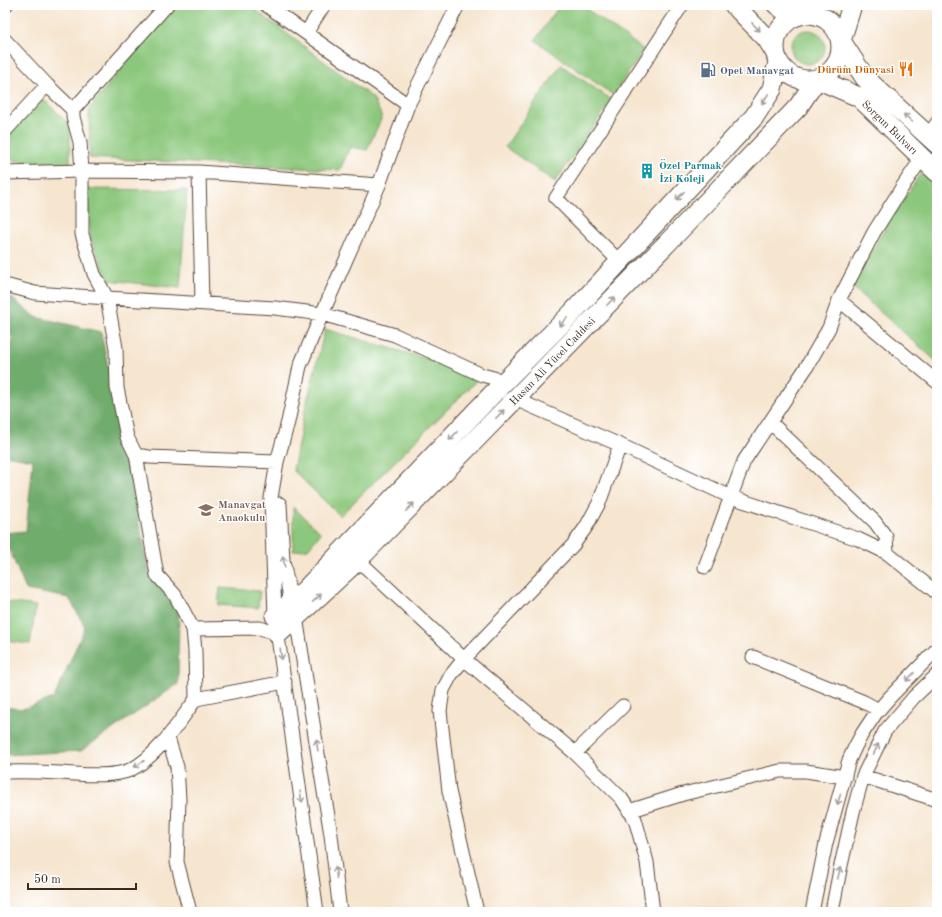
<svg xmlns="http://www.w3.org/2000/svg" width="942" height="917" font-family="'Old Standard TT',serif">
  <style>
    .green { fill: #8bc77c; stroke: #63784d }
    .forest { fill: #70ac6c; stroke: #566b45 }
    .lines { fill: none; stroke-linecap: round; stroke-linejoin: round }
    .street-casing { stroke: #574639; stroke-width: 15 }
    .secondary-casing { stroke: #574639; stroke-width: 21 }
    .street { stroke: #fff; stroke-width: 13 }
    .secondary { stroke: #fff; stroke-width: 19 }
    .oneway { stroke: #a79f9a }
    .labels { text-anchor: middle; stroke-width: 3; stroke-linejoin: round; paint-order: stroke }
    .food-label { font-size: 11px; font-weight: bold; fill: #c56008; stroke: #fff; text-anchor: end }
    .service-label { font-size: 11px; font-weight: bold; fill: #4e5e75; stroke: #fff; text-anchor: start }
    .street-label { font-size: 11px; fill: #3b2a1e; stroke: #fff }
    .culture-label { font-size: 11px; font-weight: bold; fill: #0d838f; stroke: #fff; text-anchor: start }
    .education-label { font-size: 11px; font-weight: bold; fill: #785e54; stroke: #fff; text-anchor: start }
  </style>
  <rect width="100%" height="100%" fill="#fff"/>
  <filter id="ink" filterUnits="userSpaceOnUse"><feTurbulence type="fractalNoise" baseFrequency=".025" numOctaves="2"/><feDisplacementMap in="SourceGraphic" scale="8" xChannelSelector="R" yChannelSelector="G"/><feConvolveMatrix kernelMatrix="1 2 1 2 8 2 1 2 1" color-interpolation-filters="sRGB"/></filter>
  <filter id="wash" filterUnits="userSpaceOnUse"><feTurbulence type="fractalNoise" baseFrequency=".012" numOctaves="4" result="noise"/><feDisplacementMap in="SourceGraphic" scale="16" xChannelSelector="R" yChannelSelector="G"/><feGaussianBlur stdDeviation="0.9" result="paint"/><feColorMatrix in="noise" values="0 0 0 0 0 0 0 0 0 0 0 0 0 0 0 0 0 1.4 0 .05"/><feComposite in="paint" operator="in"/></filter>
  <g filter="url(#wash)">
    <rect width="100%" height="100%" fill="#f6e5cf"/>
    <path class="green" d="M178,5H249L373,98L382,117L367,150L350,147L340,170L90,158L89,109L136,50Z
      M560,5H581L644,50L613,95L535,40Z
      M791 47a17 17 0 1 1 34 0a17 17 0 1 1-34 0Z
      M561,65L612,100L555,182L505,147Z
      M41,97L70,125V165L5,160V136Z
      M921,173L937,187V362L851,286L890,220Z
      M87,189L187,190L180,288L108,280L91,240Z
      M325,329L482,375L340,516L293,470L304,414Z
      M293,507L321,533L308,549L293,551Z
      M220,588L260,591L258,608L218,605Z
      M5,602L36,606L30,644L5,641Z"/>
    <path class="forest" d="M5,293L36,317L101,332L149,571L179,607L178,684L81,751L5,755V707L23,709L54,698L85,627L69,598L26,590L5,539V533L26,531L33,460L5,455V351L13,339L5,329Z"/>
  </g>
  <g filter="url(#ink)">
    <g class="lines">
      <g class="street-casing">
        <path id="street" d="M266,5L408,105
          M5,6L6,5
          M306,33L324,5
          M5,40L47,85L73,110V117L80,142L82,171V234L94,274L107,298L116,348L117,388L127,437L136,455L149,457L277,462
          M73,110L167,5
          M5,131L47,85
          M928,136L937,123
          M199,172L202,303
          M5,173L82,171L199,172L379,185
          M620,262L556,198L682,5
          M5,285L35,293L107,298L275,308L322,314L395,335L482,375L505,381
          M839,300L937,382
          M515,399L620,445L731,497L822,527L858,539L887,553L937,593
          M770,422L875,522L886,537L887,553
          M136,455L157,575L175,595L193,629
          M280,504L283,560L291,603L296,617L331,835L340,912
          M358,560L464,659L575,753L623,706
          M705,567L744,461L806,368L829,328L839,300L874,232L901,189L922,158
          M753,657L864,702L879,710
          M196,699L195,651L193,629L260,628L278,634
          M168,738L177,767L179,799L177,862L190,912
          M575,753L621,798L635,819L647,862L653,912
          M5,772C23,771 42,772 60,773C80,774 111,778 130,770C157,757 179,722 196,699L285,682
          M863,776L937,800
          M629,811L683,794L780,771H806L845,777
          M832,911L840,870L853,812L863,776L885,731L914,697L937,675
          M317,912L275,616L271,498L277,462L288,422L300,366L322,314L379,185L408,105L458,5
          M477,912L449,791L440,711L443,690L451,675L464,659L573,545L586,527L599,503L620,445
          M812,912L826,843L849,760L855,747L862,734L876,713L890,697L937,649"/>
      </g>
      <g class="secondary-casing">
        <path id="secondary" d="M734,5L767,39L775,52
          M777,5L788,13H805
          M852,5L841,41L865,78L937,144
          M775 47a33 33 0 1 1 66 0a33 33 0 1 1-66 0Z
          M275,616L303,592L505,381L572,313L754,117L772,89L778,62
          M278,634L358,560L675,235L798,107L817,79L859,97L922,158L937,172"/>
      </g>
      <use href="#street" class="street"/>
      <use href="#secondary" class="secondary"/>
    </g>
    <defs><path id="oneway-shaft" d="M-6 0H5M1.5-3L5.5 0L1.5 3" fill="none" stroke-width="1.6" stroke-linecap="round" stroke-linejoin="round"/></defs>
    <g class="oneway">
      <use href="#oneway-shaft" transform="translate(756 27) rotate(46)"/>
      <use href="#oneway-shaft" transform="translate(765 99) rotate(123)"/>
      <use href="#oneway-shaft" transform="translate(908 118) rotate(-138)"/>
      <use href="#oneway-shaft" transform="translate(680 196) rotate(133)"/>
      <use href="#oneway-shaft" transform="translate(611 301) rotate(-46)"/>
      <use href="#oneway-shaft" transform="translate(563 322) rotate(134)"/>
      <use href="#oneway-shaft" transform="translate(500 414) rotate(-46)"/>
      <use href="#oneway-shaft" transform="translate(453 436) rotate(134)"/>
      <use href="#oneway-shaft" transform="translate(410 507) rotate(-46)"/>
      <use href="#oneway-shaft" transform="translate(284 562) rotate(-98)"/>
      <use href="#oneway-shaft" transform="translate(317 598) rotate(-43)"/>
      <use href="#oneway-shaft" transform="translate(281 654) rotate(82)"/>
      <use href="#oneway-shaft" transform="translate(910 677) rotate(134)"/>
      <use href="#oneway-shaft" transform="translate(317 745) rotate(-99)"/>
      <use href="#oneway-shaft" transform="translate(876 749) rotate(-64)"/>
      <use href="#oneway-shaft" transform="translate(139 764) rotate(147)"/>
      <use href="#oneway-shaft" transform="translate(301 797) rotate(82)"/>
      <use href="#oneway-shaft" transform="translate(839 799) rotate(106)"/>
      <use href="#oneway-shaft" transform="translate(336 873) rotate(-96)"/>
      <use href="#oneway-shaft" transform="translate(839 873) rotate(-78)"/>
    </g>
  </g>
  <defs>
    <g id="restaurant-bare" transform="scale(1.2)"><path d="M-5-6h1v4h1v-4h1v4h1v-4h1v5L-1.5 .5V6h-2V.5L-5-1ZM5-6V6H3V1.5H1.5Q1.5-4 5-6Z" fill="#e8710a" stroke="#fff" stroke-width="2.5" paint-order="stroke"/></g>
    <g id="fuel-bare" transform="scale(1.2)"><path d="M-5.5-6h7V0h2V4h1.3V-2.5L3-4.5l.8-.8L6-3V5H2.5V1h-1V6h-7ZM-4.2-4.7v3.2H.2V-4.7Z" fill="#5c6f8a" stroke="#fff" stroke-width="2.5" paint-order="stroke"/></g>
    <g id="building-bare" transform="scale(1.2)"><path d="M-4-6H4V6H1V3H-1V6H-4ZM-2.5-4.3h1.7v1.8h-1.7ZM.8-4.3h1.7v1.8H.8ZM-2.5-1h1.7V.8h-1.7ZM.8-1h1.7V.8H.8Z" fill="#0f9aa8" stroke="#fff" stroke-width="2.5" paint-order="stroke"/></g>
    <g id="school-bare" transform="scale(1.2)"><path d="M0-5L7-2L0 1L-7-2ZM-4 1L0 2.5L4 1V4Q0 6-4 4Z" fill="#8d6e63" stroke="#fff" stroke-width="2.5" paint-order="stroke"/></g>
  </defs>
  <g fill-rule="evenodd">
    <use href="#restaurant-bare" x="906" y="69"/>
    <use href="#fuel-bare" x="708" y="70"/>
    <use href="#building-bare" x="647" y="171"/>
    <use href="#school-bare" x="206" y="510"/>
  </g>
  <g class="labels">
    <g class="food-label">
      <text x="894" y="73">Dürüm Dünyasi</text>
    </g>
    <g class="service-label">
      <text x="720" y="74">Opet Manavgat</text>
    </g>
    <g class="street-label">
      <text transform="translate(890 127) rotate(44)" y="4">Sorgun Bulvarı</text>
      <text transform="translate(552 361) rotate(-46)" y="4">Hasan Ali Yücel Caddesi</text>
    </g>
    <g class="culture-label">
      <text x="659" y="169">Özel Parmak<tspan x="659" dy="13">İzi Koleji</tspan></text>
    </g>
    <g class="education-label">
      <text x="218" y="508">Manavgat<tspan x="218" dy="13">Anaokulu</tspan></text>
    </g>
  </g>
  <rect width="942" height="917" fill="none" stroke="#fff" stroke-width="20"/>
  <path d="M28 883v6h108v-6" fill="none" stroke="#3b2a1e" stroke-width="2"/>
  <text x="34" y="883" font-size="12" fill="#3b2a1e" stroke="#ffffff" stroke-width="3" paint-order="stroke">50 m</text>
</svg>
